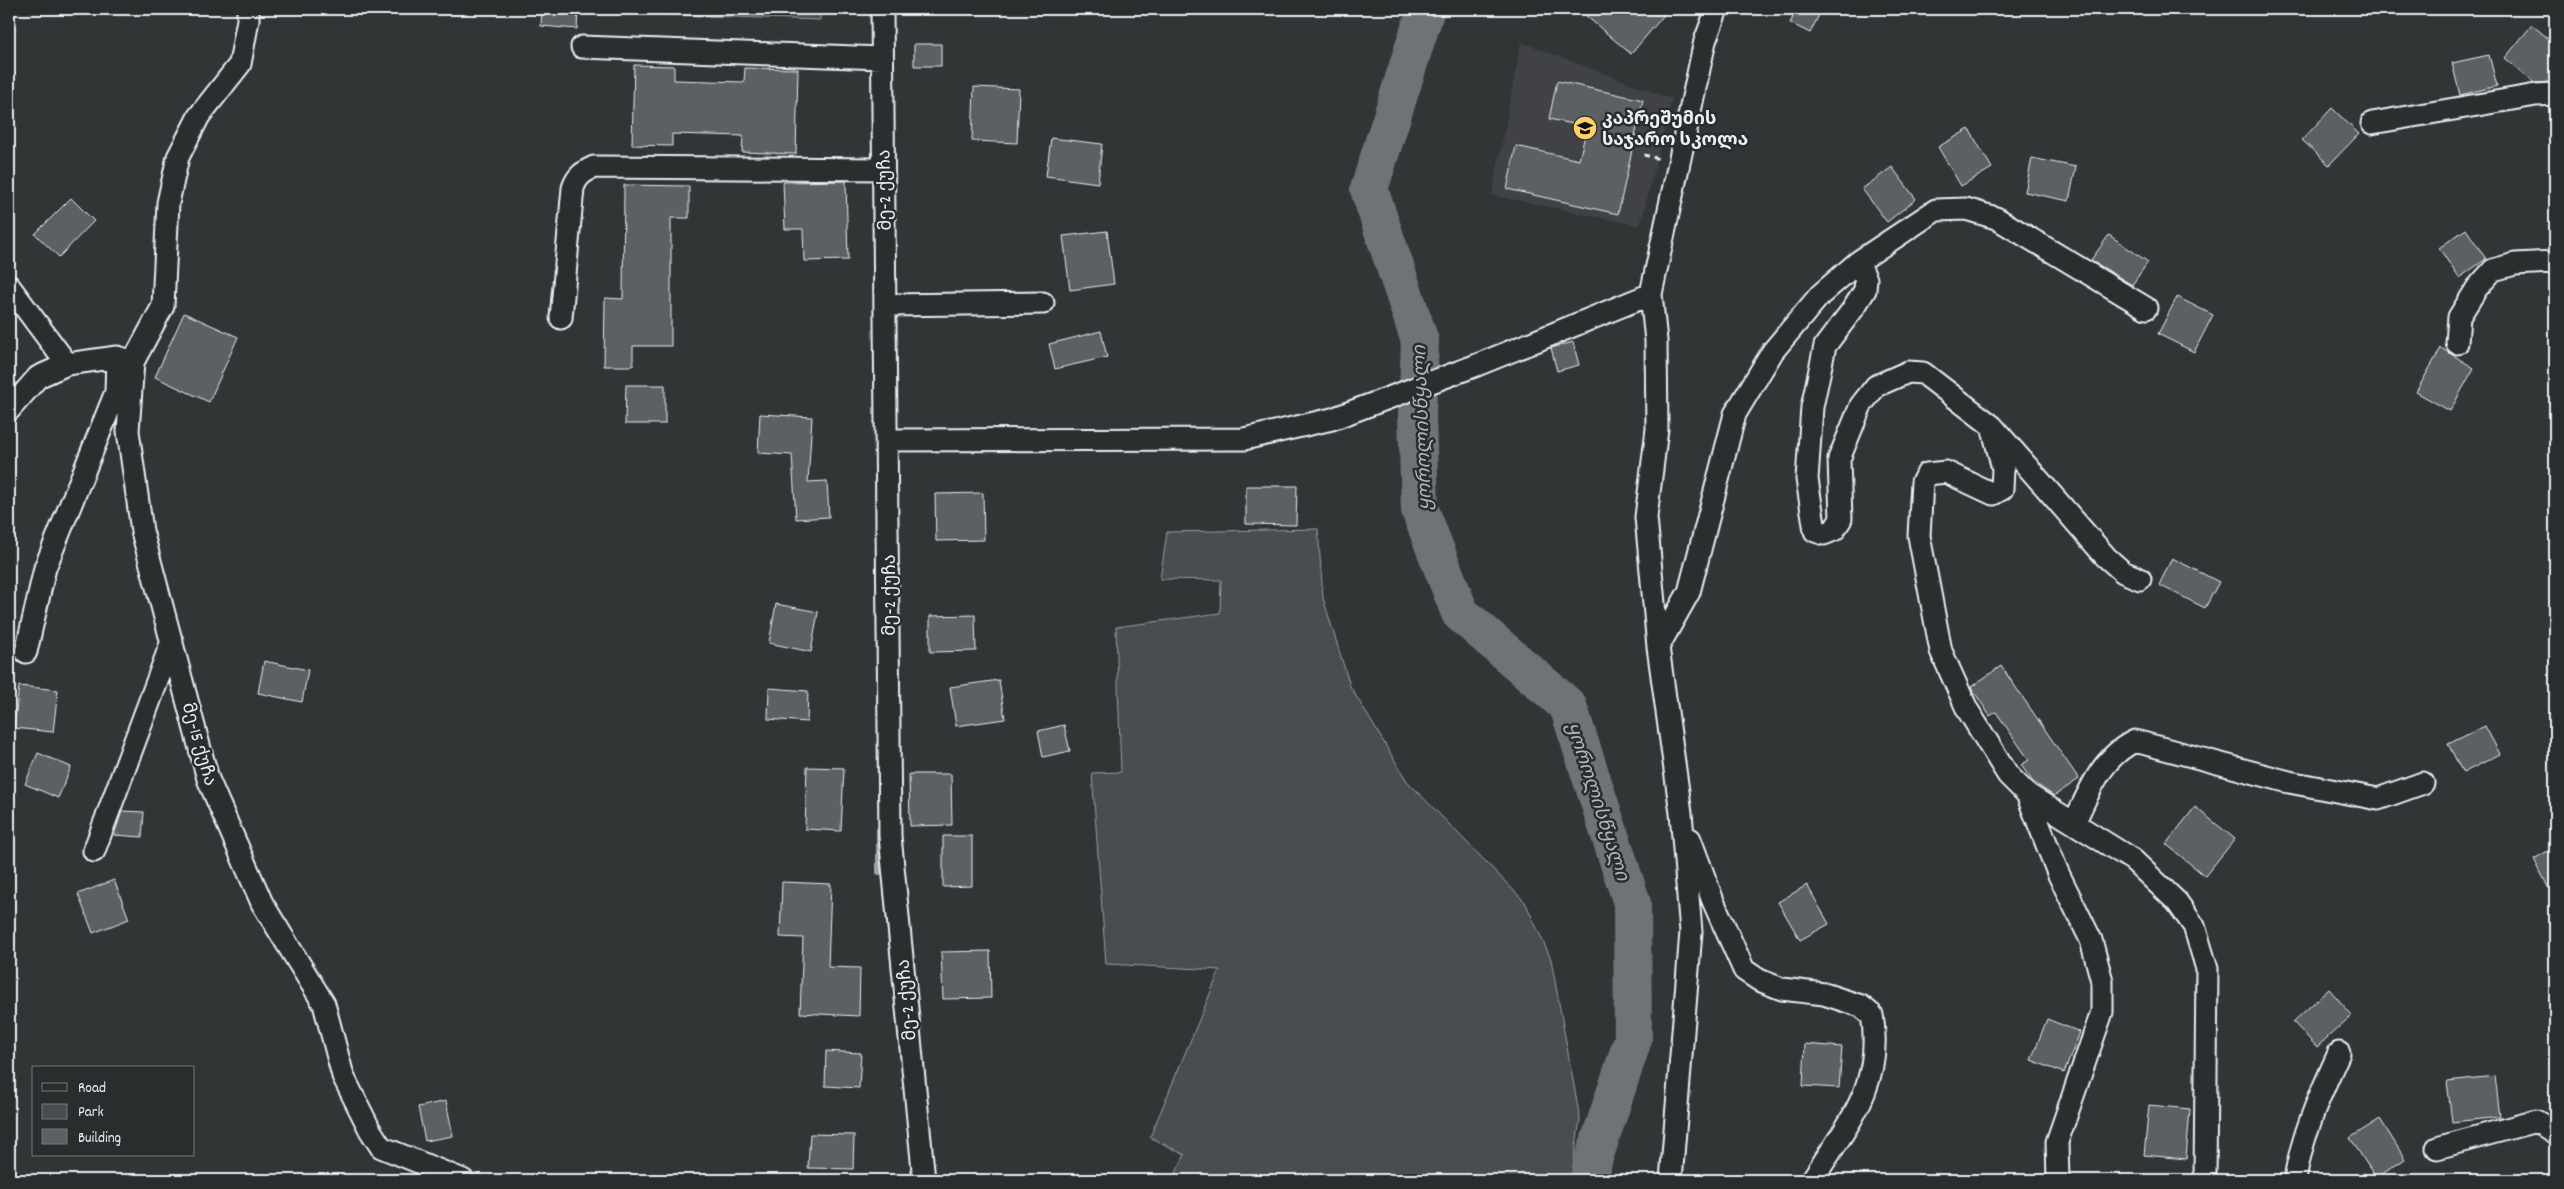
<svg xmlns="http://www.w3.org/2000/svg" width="2564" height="1189" viewBox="0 0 2564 1189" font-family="Dekko,'Noto Sans Georgian',sans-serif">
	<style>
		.built { fill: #3f4244 }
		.green { fill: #494d4f; stroke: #989fa4 }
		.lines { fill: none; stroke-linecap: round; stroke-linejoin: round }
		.stream { stroke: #9fa5aa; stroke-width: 6 }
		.river { stroke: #6e7376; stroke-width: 38 }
		.building { fill: #5c6063; stroke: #e8f1f8 }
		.minor-casing { stroke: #e8f1f8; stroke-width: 25 }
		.path { stroke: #e8f1f8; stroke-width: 3; stroke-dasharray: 5 4; stroke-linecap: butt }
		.minor { stroke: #2a2d2e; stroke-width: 21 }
		.labels { text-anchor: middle; stroke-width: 5; stroke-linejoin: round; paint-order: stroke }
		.poi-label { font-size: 18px; font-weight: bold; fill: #e8f1f8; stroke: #2a2d2e; text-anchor: start }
		.street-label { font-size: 18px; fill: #e8f1f8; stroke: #2a2d2e }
		.water-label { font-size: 19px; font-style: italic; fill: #b1b8be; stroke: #2a2d2e }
	</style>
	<rect width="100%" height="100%" fill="#323536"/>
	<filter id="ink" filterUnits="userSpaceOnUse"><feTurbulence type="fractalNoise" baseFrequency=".02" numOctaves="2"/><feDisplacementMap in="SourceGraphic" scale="10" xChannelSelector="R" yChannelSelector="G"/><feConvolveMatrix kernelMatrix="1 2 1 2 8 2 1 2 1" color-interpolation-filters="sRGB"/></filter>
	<g filter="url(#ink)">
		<path class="built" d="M1521 42 1672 99 1640 226 1492 195Z"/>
		<path class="green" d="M618 9H820V20L618 13Z
			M1318 529 1323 598 1350 686 1407 781 1525 902 1551 959 1580 1119 1571 1180H1172L1185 1155 1150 1137 1220 970 1106 964 1092 773 1121 772 1116 627 1220 613 1221 580 1160 579 1167 532Z"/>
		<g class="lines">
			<path class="stream" d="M879 872V830"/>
			<path class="river" d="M1426 9 1369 189 1420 341 1417 415 1420 510 1460 613 1568 706 1632 903 1633 1039 1593 1161 1590 1180"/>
		</g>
		<path class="building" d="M542 9H578L577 29 541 26Z
			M1578 9H1669L1631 54Z
			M1797 9H1822L1810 33 1790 23Z
			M2532 25 2555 44V77L2551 82 2534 83 2505 58Z
			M914 44H941V66H914Z
			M2489 55 2497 86 2460 95 2452 63Z
			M634 65 674 66V80L744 82 745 68 798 69 796 154 742 152 743 136 672 134V146L632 145Z
			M1557 81 1643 100 1618 214 1507 189 1516 146 1579 160 1587 127 1549 119Z
			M974 87 1019 89 1017 143 972 141Z
			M2332 108 2359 134 2329 165 2302 140Z
			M1969 129 1992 168 1961 186 1938 147Z
			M1051 138 1102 144 1098 183 1046 176Z
			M2032 158 2076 167 2069 201 2025 192Z
			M1892 167 1916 199 1887 222 1862 189Z
			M846 181 848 260 804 261 803 229H785L783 182Z
			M624 185 689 186V218H671V346H633V366H604L605 298 623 299Z
			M71 198 94 221 59 257 35 234Z
			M2466 229 2486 259 2459 278 2439 248Z
			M1107 231 1114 284 1070 290 1063 236Z
			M2109 235 2148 262 2132 285 2091 260Z
			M2177 297 2213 315 2194 352 2158 334Z
			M184 313 238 337 209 402 155 377Z
			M1101 331 1107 357 1055 369 1049 344Z
			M1573 342 1579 365 1557 371 1551 348Z
			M2441 348 2474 368 2450 411 2416 392Z
			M626 385H665V424H625Z
			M760 414 812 417 808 482 827 481 829 517 796 519 792 455 758 453Z
			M1246 486H1297L1296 525 1246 524Z
			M983 493 984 540 936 541 935 494Z
			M2172 558 2219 582 2205 608 2159 585Z
			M776 604 818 612 811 652 769 643Z
			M975 615 976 651 930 652V616Z
			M264 661 308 670 302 702 258 693Z
			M2001 666 2079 779 2054 796 2033 782 2021 765 2029 760 1996 712 1990 716 1971 687Z
			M999 680 1005 719 956 726 950 687Z
			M19 686 58 690 53 732 14 728Z
			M769 688 808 691 807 722 768 719Z
			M1064 725 1070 751 1043 757 1038 731Z
			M2485 726 2500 754 2463 773 2448 744Z
			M38 753 71 767 58 798 25 784Z
			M807 767 844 768 841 831 805 829Z
			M909 774H951L952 825 910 826Z
			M2195 807 2235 839 2205 876 2166 844Z
			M122 811 144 812 142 837 114 835Z
			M943 836H972V886L943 887Z
			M2555 847V901L2534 859Z
			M114 880 129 919 93 933 78 894Z
			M782 882 831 884 828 967 860 968 859 1016 800 1013 803 938 780 937Z
			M1807 885 1829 924 1800 940 1778 902Z
			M990 951 991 998 943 999 941 952Z
			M2329 989 2352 1015 2317 1047 2293 1022Z
			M2047 1019 2080 1032 2064 1073 2031 1060Z
			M1805 1044 1842 1047 1839 1088 1803 1086Z
			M826 1051 861 1053 859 1088 825 1086Z
			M2495 1076 2500 1117 2452 1122 2447 1081Z
			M446 1101 453 1136 425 1141 418 1107Z
			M2149 1105 2190 1109 2186 1159 2144 1155Z
			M2380 1119 2405 1159 2376 1178 2350 1138Z
			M810 1134 854 1135 853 1169 808 1168Z"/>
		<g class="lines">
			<g class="minor-casing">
				<path id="minor" d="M882 9 890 836 924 1180
					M582 47 882 58
					M2372 123 2536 95 2555 94
					M1858 262 1866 279 1865 290 1853 309 1825 346 1812 407 1807 479 1815 531 1824 534 1834 530 1841 519 1839 459 1861 405 1876 386 1908 372 1923 373 1992 426 2106 557 2123 572 2140 579
					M9 286 67 364
					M1651 294 1656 341 1657 429 1646 517 1658 647 1681 813 1691 932 1671 1180
					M887 305 1043 303
					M561 318 573 188C577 176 583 172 594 167L883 169
					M2457 343 2459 317 2477 288 2493 270 2515 264 2555 262
					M133 362 163 306 168 203 178 157 199 116 240 64 248 20V9
					M9 410 38 377 67 364 117 357 133 362 128 431 142 531 208 779 262 903 324 1004 343 1076 370 1130 381 1147 463 1180
					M1992 426 2003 469 2002 489 1993 494 1946 472 1927 474 1922 482 1919 536 1941 651 1967 709 2008 775 2027 794 2133 860 2177 902 2194 926 2207 969 2205 1180
					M888 440 1244 439 1332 419 1477 365 1651 294 1705 41 1717 9
					M1658 647 1689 592 1735 414 1773 351 1820 295 1858 262 1936 210 1966 209 1996 218 2146 308
					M26 652 45 568 116 392 117 357
					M2027 794 2058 873 2091 940 2102 981V1012L2057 1142 2058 1180
					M2074 823C2089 792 2102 756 2135 741L2289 782 2378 799 2423 783
					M1690 839 1713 901 1744 970 1759 980 1782 989 1824 994 1861 1006 1872 1015C1884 1085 1847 1125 1812 1180
					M94 851 172 641
					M2437 1148 2536 1121 2555 1133
					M2295 1180C2301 1137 2321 1092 2339 1053"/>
			</g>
			<path class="path" d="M1644 155 1660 159"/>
			<use href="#minor" class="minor"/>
		</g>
	</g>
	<defs>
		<g id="school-disc" transform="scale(1.25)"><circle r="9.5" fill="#ffd166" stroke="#2a2d2e"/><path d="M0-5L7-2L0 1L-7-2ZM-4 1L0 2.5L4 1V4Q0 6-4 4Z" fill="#111"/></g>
	</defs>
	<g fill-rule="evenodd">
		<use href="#school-disc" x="1585" y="128"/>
	</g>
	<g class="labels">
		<g class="poi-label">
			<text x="1602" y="124">კაპრეშუმის<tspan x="1602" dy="21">საჯარო სკოლა</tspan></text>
		</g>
		<g class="street-label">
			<text transform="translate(884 190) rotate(-91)" y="6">მე-2 ქუჩა</text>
			<text transform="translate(889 595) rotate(-90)" y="6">მე-2 ქუჩა</text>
			<text transform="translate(200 744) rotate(74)" y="6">მე-15 ქუჩა</text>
			<text transform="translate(906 1000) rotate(-95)" y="6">მე-2 ქუჩა</text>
		</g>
		<g class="water-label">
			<text transform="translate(1421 428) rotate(-92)" y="7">ყოროლისწყალი</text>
			<text transform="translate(1599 801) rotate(72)" y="7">ყოროლისწყალი</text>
		</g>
	</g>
	<rect width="2564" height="1189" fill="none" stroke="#2a2d2e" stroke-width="30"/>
	<rect x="15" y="15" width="2534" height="1159" fill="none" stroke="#e8f1f8" stroke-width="2" filter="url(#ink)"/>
	<rect x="32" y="1066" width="162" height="90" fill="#2a2d2e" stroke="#767b7f"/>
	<rect x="42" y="1083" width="25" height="8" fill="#2a2d2e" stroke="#767b7f"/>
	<text x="78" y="1092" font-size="15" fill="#e8f1f8">Road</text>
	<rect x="42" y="1104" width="25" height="15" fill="#494d4f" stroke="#767b7f"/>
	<text x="78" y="1116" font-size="15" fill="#e8f1f8">Park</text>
	<rect x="42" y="1129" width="25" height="15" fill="#5c6063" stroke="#767b7f"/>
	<text x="78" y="1142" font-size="15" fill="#e8f1f8">Building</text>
</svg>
